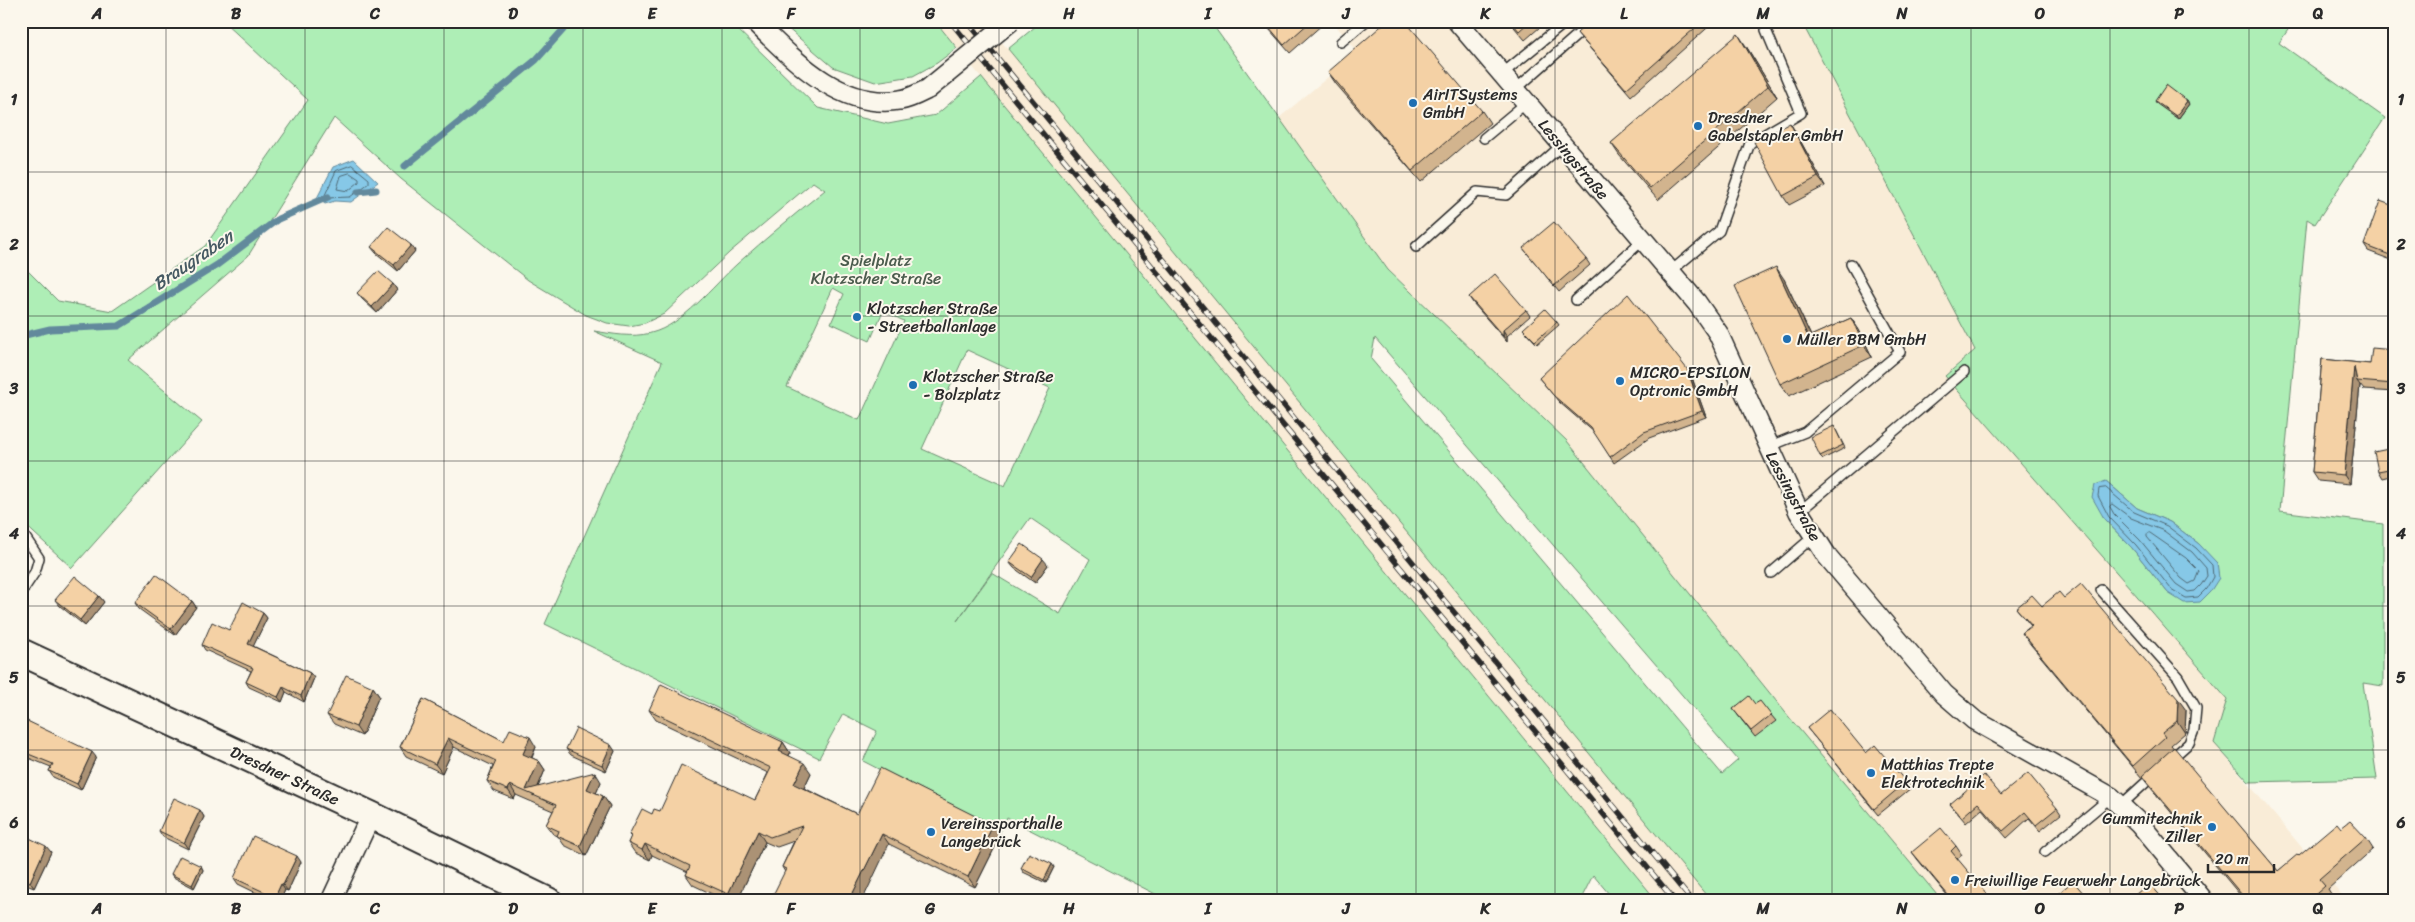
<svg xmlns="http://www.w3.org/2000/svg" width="2415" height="922" viewBox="0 0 2415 922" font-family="Sriracha,sans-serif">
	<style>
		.built { fill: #f9ecd7 }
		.green { fill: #aeeeb6; stroke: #6c8c70; fill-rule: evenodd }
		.water { fill: #86c8e7; stroke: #62899c }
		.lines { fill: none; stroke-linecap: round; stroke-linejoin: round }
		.shore { stroke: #4f6a76; stroke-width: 1 }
		.stream { stroke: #62899c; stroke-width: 7 }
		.lane-casing { stroke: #2b2b2b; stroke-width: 12 }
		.street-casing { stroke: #2b2b2b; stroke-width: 22 }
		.secondary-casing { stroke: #2b2b2b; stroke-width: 30 }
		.lane { stroke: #fbf7ec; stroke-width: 9 }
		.street { stroke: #fbf7ec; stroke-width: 19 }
		.secondary { stroke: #fbf7ec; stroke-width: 26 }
		.rail-casing { stroke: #2b2b2b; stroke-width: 5.5 }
		.rail { stroke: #fbf7ec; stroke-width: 4; stroke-dasharray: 11; stroke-linecap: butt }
		.street-bridge-casing { stroke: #2b2b2b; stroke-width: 22; stroke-linecap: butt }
		.street-bridge { stroke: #fbf7ec; stroke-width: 19 }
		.wall { fill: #d2b48e; stroke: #2b2b2b }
		.shaded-wall { fill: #ab9274; stroke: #2b2b2b }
		.building { fill: #f4d1a5; stroke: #2b2b2b }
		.grid { fill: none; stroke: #2b2b2b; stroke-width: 1; stroke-opacity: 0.55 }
		.poi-dot { fill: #1f6fb2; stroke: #fbf7ec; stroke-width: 2 }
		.labels { text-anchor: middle; stroke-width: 4; stroke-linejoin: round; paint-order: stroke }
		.poi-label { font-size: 16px; fill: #2b2b2b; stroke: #fbf7ec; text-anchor: start }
		.street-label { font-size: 16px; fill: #2b2b2b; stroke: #fbf7ec }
		.park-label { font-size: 16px; fill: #4c5c4e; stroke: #fbf7ec }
		.water-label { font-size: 18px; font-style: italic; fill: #465a63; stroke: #fbf7ec }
		.neatline { fill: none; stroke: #2b2b2b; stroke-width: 2 }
		.grid-label { font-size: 16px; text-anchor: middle; font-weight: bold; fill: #2b2b2b }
	</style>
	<rect width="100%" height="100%" fill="#fbf7ec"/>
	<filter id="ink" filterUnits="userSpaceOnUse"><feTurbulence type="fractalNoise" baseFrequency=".02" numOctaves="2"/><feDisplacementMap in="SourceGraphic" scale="10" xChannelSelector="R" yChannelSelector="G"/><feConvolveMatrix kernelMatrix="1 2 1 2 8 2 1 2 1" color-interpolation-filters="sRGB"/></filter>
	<g filter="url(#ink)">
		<path class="built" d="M935 21H984L1051 100 1711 901H1657Z
			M1332 21H1801L1975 350 1945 376 2227 699 2214 743 2347 901H1942L1789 717 1567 441 1388 270 1279 118 1358 52Z"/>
		<path class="green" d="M223 21H729L818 108 888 124 936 115 981 77 1657 901H1615L1593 875 1580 901H1169L1007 818 1000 832 863 761 877 731 843 714 819 758 545 624 662 362 594 331C613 334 631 338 651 333 683 325 713 286 737 264 765 239 795 214 825 190L813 182 730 252 664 314 645 323 629 326 607 323 586 315 528 280 401 179 334 118 248 256 128 360 202 422 72 568 21 521V264L58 301 112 311 205 246 308 100ZM833 288 844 294 831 323 870 341 883 311 904 321 859 420 787 387ZM967 350 1050 388 1005 486 922 449ZM1030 518 1090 559 1060 614 992 573 957 621Z
			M779 21H935L957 48 937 63 913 76 875 82 833 67Z
			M1042 21H1210L1388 270 1567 441 1789 717 1942 901H1711L1008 49ZM1375 338 1738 760 1722 774 1371 359Z
			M1801 21H2294L2279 43 2385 118 2315 224 2307 219 2280 511 2383 524V686L2363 683 2377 779 2249 782 2214 743 2227 699 1945 376 1975 350ZM2106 481 2137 508 2170 522 2199 544 2168 593 2132 548 2105 520Z"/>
		<path class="water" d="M354 159 378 182 351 202 335 201 325 204 317 198 333 167Z
			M2106 481 2137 508 2170 522 2199 544 2217 563 2219 578 2210 592 2200 602 2184 603 2168 593 2132 548 2105 520 2092 497 2095 485Z"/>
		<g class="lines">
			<path class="shore" d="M352 165 369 179V183L350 197 326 198 325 195 336 171Z
				M350 173 359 179V182L348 191 337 189 341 176Z
				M2106 488 2134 512 2167 526 2196 548 2212 565 2213 577 2206 589 2198 597 2186 598 2171 589 2136 545 2109 517 2098 496 2099 489Z
				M2112 504 2131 518 2164 531 2192 552 2206 568 2207 576 2201 585 2195 591 2188 592 2176 584 2140 540 2114 514 2110 507Z
				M2150 533 2186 558 2199 571 2195 581 2189 584 2181 578 2147 537V534Z"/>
			<path class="stream" d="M405 166 536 60 571 21
				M358 192 376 190
				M21 336 50 329 119 326 217 265 278 219 328 197"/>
			<g class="lane-casing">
				<path id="lane" d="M1341 42 1366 21
					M1502 74 1567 21
					M1515 90 1593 21
					M1484 138 1526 103
					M1416 247 1477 192 1506 195 1562 145
					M1670 272 1719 231 1750 143 1801 113 1766 30
					M1576 300 1643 240
					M1768 447 1805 432 1900 352 1851 264
					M1799 512 1964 372
					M21 531 39 558 35 572 21 593
					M1771 573 1814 536
					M2101 590 2178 677 2196 708 2194 730 2189 743 2170 760
					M2120 806 2155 774
					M2045 852 2111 797"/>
			</g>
			<g class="street-casing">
				<path id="street" d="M754 21C793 59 840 110 900 100 909 99 920 93 928 89
					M1457 21 1697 303 1718 333 1799 512 1827 556 1944 694 1974 720 2111 797 2139 823 2204 901
					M331 901 371 815"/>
			</g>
			<g class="secondary-casing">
				<path id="secondary" d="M21 652 371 815 548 901"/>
			</g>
			<use href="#lane" class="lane"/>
			<use href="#street" class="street"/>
			<use href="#secondary" class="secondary"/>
			<g class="rail-casing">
				<path id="rail" d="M950 21 1675 901
					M967 21 1692 901"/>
			</g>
			<use href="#rail" class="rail"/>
			<g class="street-bridge-casing">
				<path id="street-bridge" d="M928 89 1011 21"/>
			</g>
			<use href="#street-bridge" class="street-bridge"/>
		</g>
		<path class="wall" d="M1262 21H1321L1323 24 1290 53Z
			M1509 21H1547L1525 40Z
			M1590 21H1715L1631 96 1582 39 1577 33Z
			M1746 46 1777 97 1658 200 1619 155 1611 143Z
			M1328 72 1482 111 1490 123 1421 182 1336 84Z
			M2155 101 2189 104 2178 119 2157 104Z
			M1790 123 1796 133 1825 186 1789 205 1783 196Z
			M2394 206V261L2368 251 2364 245Z
			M411 245 415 251 398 271 376 253 371 247Z
			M1523 248 1586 259 1590 265 1559 292Z
			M1784 279 1811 336 1851 318 1859 330 1872 357 1789 396 1780 384Z
			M393 284 397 290 377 313 362 299 357 293Z
			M1469 297 1526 310 1530 316 1507 336V342L1473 303Z
			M1557 322 1559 325 1537 344 1523 329Z
			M2394 350V392L2364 390 2360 385 2350 484 2318 481 2312 472 2322 359 2370 364Z
			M1691 375 1706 417 1649 438 1614 463 1595 433 1559 402 1539 378Z
			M1834 426 1845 448 1823 459 1820 456Z
			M2394 449V475L2382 478 2378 471Z
			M1009 562 1048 565 1035 583 1014 568Z
			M99 596 104 602 85 626 60 606 55 600Z
			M2064 598 2186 710 2185 733 2171 745 2278 871 2299 855 2341 828 2366 838 2373 849 2328 889 2333 897 2329 901H2245L2150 787 2142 777V778L2031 645 2022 633 2031 626 2016 608 2042 606Z
			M192 601 196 607 175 635 139 609 135 603Z
			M263 613 267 618 253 646 310 673 314 678 304 702 286 692 282 702 249 687 246 682 251 671 205 650 202 645 229 630Z
			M373 687 379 696 362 736 334 724 327 715Z
			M423 699 504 741 536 747 532 758 539 761 545 770 538 787 601 782 596 793 603 796 610 806 586 856 564 845 558 836 553 834 546 825 553 811 516 795 514 799 494 791 487 781 493 766 454 747 442 773 406 756 400 747Z
			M1755 704 1771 715 1776 721 1755 737 1733 709Z
			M649 710 783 742 790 753 789 756 811 773 804 788 857 814 1001 835 975 887 889 844 785 872 782 867 794 841 777 847 765 842 737 901H727L693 885 686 875 688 872 652 855 650 860 635 853 628 843 631 837 629 835 652 814 660 811 755 800 768 773 656 720Z
			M21 718 96 757 81 790 53 777 49 771 51 767 21 755Z
			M1807 728 1866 753 1906 782 1911 788 1878 815Z
			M566 749 615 751 606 771 571 755Z
			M2001 795 2057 808 2061 814 2040 831 2029 818 2007 838 1982 809 1966 823 1950 804Z
			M200 810 204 817 188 849 163 837 159 831Z
			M21 834 51 852 34 888 21 883Z
			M1956 846 1962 855 1957 859 1993 901H1952L1918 860 1912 852Z
			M301 862 288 891 285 890 280 901H273L238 884 234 878Z
			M201 866 203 870 194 888 173 877 171 874Z
			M1054 867 1046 883 1023 872 1021 868Z"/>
		<path class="shaded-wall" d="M1738 34 1746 46 1777 97 1768 86Z
			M2187 101 2189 104 2178 119 2176 116Z
			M1790 123 1796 133 1825 186 1818 177Z
			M411 245 415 251 398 271 394 265Z
			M2394 246V260L2390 255Z
			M1776 267 1784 279 1817 349 1808 337Z
			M393 284 397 290 377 313 372 307Z
			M1851 318 1859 330 1872 357 1864 345Z
			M1503 330 1507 336V342L1503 336Z
			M2354 367 2357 381 2360 385 2350 484 2344 475Z
			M1687 369 1691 375 1706 417 1702 411Z
			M1043 559 1048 565 1035 583 1031 577Z
			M99 596 104 602 85 626 80 620Z
			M192 601 196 607 175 635 171 629Z
			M263 613 267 618 252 649 248 644Z
			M310 673 314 678 304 702 301 696Z
			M283 687 286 692 282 702 278 697Z
			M373 687 379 696 362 736 356 727Z
			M2178 699 2186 710 2185 733 2177 721Z
			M530 737 536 747 529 763 523 754Z
			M448 738 454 747 442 773 435 764Z
			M783 742 790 753 786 761 779 751Z
			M611 745 615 751 606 771 602 765Z
			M92 752 96 757 81 790 77 784Z
			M539 761 545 770 534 796 526 790Z
			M804 763 811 773 801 794 794 784Z
			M595 772 601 782 594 798 587 789Z
			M510 785 516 795 514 799 508 790Z
			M603 796 610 806 586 856 580 846Z
			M200 810 204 817 188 849 184 843Z
			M993 825 1001 835 975 887 968 877Z
			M758 831 765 842 737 901H733L728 894Z
			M882 834 889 844 862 901H849Z
			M645 844 652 855 650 860 642 850Z
			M46 846 51 852 34 888 30 882Z
			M297 856 301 862 288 891 283 885Z
			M1052 864 1054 867 1046 883 1044 880Z
			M201 866 203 870 194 888 192 885Z
			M281 884 285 890 280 901H277L275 897Z"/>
		<path class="building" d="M1264 21H1311L1284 45Z
			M1387 21H1405L1482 111 1412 171 1328 72Z
			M1511 21H1530L1519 31Z
			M1590 21H1703L1626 89 1577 33Z
			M1738 34 1768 86 1650 188 1611 143Z
			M2166 85 2187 101 2176 116 2155 101Z
			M1790 123 1818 177 1783 196 1754 142Z
			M2380 201 2394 206V246L2390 255 2364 245Z
			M1554 222 1586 259 1554 286 1523 248Z
			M388 227 411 245 394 265 371 247Z
			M1776 267 1808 337 1851 318 1864 345 1780 384 1735 286Z
			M378 271 393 284 372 307 357 293Z
			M1495 274 1526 310 1503 330V336L1469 297Z
			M1628 294 1687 369 1702 411 1644 432 1610 457 1591 428 1554 396 1539 378Z
			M1545 309 1557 322 1535 341 1523 329Z
			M2372 348 2394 350V384L2357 381 2354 367 2344 475 2312 472 2322 359 2370 364Z
			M1834 426 1843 445 1820 456 1811 437Z
			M2393 448 2394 468 2378 471 2374 452Z
			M1022 544 1043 559 1031 577 1009 562Z
			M156 574 192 601 171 629 135 603Z
			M75 576 99 596 80 620 55 600Z
			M2081 584 2178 699 2177 721 2162 733 2165 737 2133 766 2022 633 2032 626 2016 608 2032 595 2042 606 2059 592 2064 598Z
			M243 602 263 613 248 644 310 673 301 696 283 687 278 697 246 682 253 668 202 645 212 622 229 630Z
			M346 675 373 687 356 727 327 715Z
			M661 684 783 742 779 751 804 763 794 784 857 814 880 768 993 825 968 877 882 834 849 901H770L786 869 782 867 802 826 770 837 758 831 728 894 686 875 690 866 645 844 642 850 628 843 631 836 629 835 642 809 652 814 654 809 660 811 681 765 755 800 771 768 649 710Z
			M1749 696 1755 704 1760 701 1771 715 1751 731 1733 709Z
			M423 699 504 741 510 729 530 737 523 754 539 761 526 790 595 772 587 789 603 796 580 846 557 836 559 831 546 825 556 805 510 785 508 790 487 781 496 761 448 738 435 764 400 747Z
			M1830 709 1866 753 1875 745 1906 782 1874 809 1807 728Z
			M21 718 92 752 77 784 49 771 53 764 21 751Z
			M576 728 611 745 602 765 566 749Z
			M2174 747 2278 871 2298 854 2299 855 2337 823 2341 828 2350 821 2366 838 2319 879 2325 886 2308 901H2247L2142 776Z
			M2028 773 2057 808 2036 825 2025 812 2003 831 1978 803 1962 817 1950 804 1984 775 2001 795Z
			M174 798 200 810 184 843 159 831Z
			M1941 828 1956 846 1951 851 1993 901H1953L1912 852Z
			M21 834 46 846 30 882 21 879Z
			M253 836 297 856 283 885 281 884 275 897 234 878Z
			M1029 853 1052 864 1044 880 1021 868Z
			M180 856 201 866 192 885 171 874Z
			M2073 881 2090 901H2055L2053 898Z
			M2149 883 2165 901H2128Z
			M109 895 122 901H107Z
			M380 897 388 901H378Z"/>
	</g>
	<path class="grid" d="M166 21V901M305 21V901M444 21V901M583 21V901M722 21V901M860 21V901M999 21V901M1138 21V901M1277 21V901M1416 21V901M1555 21V901M1693 21V901M1832 21V901M1971 21V901M2110 21V901M2249 21V901M21 172H2394M21 316H2394M21 461H2394M21 606H2394M21 750H2394"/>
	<g class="poi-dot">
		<circle cx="1413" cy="103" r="5"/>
		<circle cx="1698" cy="126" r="5"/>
		<circle cx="857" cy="317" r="5"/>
		<circle cx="1787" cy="339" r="5"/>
		<circle cx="1620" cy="381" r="5"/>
		<circle cx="913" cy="385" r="5"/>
		<circle cx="1871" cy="773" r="5"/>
		<circle cx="2212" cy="827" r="5"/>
		<circle cx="931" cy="832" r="5"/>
		<circle cx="1955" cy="880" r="5"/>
	</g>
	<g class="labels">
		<g class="poi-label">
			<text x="1423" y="100">AirITSystems<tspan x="1423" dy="18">GmbH</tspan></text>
			<text x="1708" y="123">Dresdner<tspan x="1708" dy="18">Gabelstapler GmbH</tspan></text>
			<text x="867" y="314">Klotzscher Straße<tspan x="867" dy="18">- Streetballanlage</tspan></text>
			<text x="1797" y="345">Müller BBM GmbH</text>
			<text x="1630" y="378">MICRO-EPSILON<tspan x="1630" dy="18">Optronic GmbH</tspan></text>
			<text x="923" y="382">Klotzscher Straße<tspan x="923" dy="18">- Bolzplatz</tspan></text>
			<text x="1881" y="770">Matthias Trepte<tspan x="1881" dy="18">Elektrotechnik</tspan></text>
			<text x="2202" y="824" text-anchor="end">Gummitechnik<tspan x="2202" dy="18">Ziller</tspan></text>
			<text x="941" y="829">Vereinssporthalle<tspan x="941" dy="18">Langebrück</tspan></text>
			<text x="1965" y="886">Freiwillige Feuerwehr Langebrück</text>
		</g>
		<g class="street-label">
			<text transform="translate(1574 159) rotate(50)" y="6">Lessingstraße</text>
			<text transform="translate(1794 496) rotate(62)" y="6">Lessingstraße</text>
			<text transform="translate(285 775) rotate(25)" y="6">Dresdner Straße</text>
		</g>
		<g class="park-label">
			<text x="876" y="266">Spielplatz<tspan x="876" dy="18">Klotzscher Straße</tspan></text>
		</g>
		<g class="water-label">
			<text transform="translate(193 260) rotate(-34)" y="6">Braugraben</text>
		</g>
	</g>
	<rect width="2415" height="922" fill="none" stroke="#fbf7ec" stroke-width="55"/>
	<path d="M2208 864v8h66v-8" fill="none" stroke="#2b2b2b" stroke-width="2.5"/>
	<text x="2215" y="864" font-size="15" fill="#2b2b2b" stroke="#fbf7ec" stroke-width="4" paint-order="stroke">20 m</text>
	<rect x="28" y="28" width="2360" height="866" class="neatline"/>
	<g class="grid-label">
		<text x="97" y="19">A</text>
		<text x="236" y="19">B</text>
		<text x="375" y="19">C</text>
		<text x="513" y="19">D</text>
		<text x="652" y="19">E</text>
		<text x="791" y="19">F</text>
		<text x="930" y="19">G</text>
		<text x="1069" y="19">H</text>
		<text x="1208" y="19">I</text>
		<text x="1346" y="19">J</text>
		<text x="1485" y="19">K</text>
		<text x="1624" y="19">L</text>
		<text x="1763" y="19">M</text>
		<text x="1902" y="19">N</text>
		<text x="2040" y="19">O</text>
		<text x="2179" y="19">P</text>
		<text x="2318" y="19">Q</text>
		<text x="14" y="105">1</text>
		<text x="2401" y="105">1</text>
		<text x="14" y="250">2</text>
		<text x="2401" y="250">2</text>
		<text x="14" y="394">3</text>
		<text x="2401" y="394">3</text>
		<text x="14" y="539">4</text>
		<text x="2401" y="539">4</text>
		<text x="14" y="683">5</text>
		<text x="2401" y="683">5</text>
		<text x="14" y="828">6</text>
		<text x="2401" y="828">6</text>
		<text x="97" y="914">A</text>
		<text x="236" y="914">B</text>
		<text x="375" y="914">C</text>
		<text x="513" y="914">D</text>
		<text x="652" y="914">E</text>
		<text x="791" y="914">F</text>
		<text x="930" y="914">G</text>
		<text x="1069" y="914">H</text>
		<text x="1208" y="914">I</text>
		<text x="1346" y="914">J</text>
		<text x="1485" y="914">K</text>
		<text x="1624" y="914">L</text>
		<text x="1763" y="914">M</text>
		<text x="1902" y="914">N</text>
		<text x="2040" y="914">O</text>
		<text x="2179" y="914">P</text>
		<text x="2318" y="914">Q</text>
	</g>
</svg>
